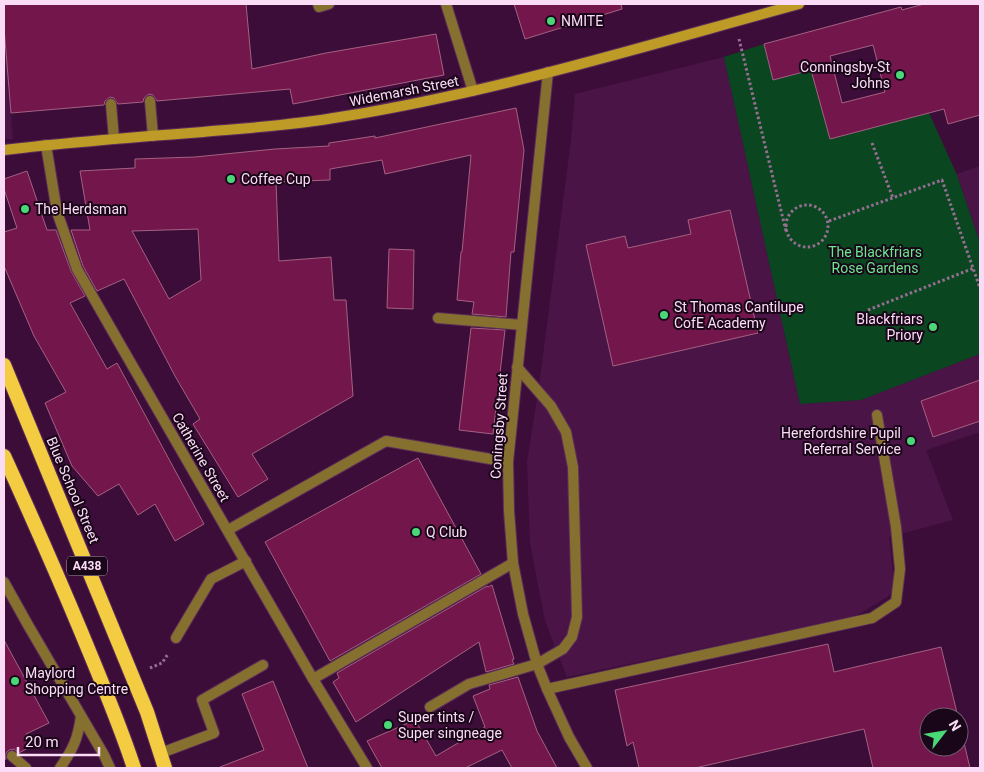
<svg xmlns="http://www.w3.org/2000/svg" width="984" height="772" viewBox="0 0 984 772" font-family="Roboto,sans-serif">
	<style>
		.built { fill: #4a1447 }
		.green { fill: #0a4721 }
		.building { fill: #72164b; stroke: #a46181; fill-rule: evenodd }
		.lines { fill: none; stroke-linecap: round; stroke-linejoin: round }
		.service-casing { stroke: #5b2e58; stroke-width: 12 }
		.minor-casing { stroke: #5b2e58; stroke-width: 12 }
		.tertiary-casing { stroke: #5b2e58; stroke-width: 12 }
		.secondary-casing { stroke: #5b2e58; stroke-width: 12 }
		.trunk-casing { stroke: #5b2e58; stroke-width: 16 }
		.path { stroke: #966e92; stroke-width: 3; stroke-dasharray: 2.5 2.5; stroke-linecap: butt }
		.service { stroke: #867030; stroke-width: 10 }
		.minor { stroke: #867030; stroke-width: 10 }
		.tertiary { stroke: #867030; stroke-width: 10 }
		.secondary { stroke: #be9b26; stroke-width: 10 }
		.trunk { stroke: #f4cc42; stroke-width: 14 }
		.poi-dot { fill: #49d778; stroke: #190618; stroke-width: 2 }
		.labels { text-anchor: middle; stroke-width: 4; stroke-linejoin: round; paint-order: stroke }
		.shield { fill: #190618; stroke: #b79cb3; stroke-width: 1 }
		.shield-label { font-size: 12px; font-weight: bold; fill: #fbdcf6 }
		.poi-label { font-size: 14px; fill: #fbdcf6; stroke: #190618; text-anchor: start }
		.street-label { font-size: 14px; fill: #fbdcf6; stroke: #190618 }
		.park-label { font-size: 14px; fill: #6ce68f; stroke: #190618 }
	</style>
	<rect width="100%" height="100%" fill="#3d0d3a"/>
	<path class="built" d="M4 28 13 139H4Z
		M724 57 800 404 861 400 980 354V432L926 450 953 520 889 537 895 592 856 616 567 677 545 621 530 543 527 462 539 386 571 140 575 94Z
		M980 166V243L957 174Z"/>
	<path class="green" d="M764 44 774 80 811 70 830 139 929 113 957 175 980 243V354L861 400 800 404 724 57Z"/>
	<path class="building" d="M4 4H246L252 69 326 53 436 34 444 75 293 104 290 89 157 101 153 95 149 94 144 98 143 102 118 104 114 98 110 97 105 101 104 105 11 113 4 28Z
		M514 4H621L622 9 525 39Z
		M924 4H980V115L948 124 944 109 830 139 811 70 773 80 764 44 901 7 902 10ZM873 45 885 92 842 103 830 56Z
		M516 108 524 150 514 252H511L506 317 472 314 474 302 457 300 461 252H462L471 155 385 174 382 160 330 169V180L276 182 279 261 331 257 334 300H346L353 396 252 454 268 479 238 497 193 424 200 419 175 376 124 279 97 291 83 266 71 230H90L80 171 135 168V159L195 157 275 149 329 146V143L375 136V138ZM198 229 201 280 169 299 132 231Z
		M27 171 47 230H56L71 271 85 296 70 303 107 369 117 363 204 524 175 541 155 504 138 515 119 484 98 496 72 466 45 403 66 392 34 336 4 266V232L17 228 4 189V179Z
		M730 210 758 333 613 366 586 245 625 236 628 248 691 234 688 220Z
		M389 249 414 250 413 309 387 308Z
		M471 328 505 330 493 434 459 430Z
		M980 380V421L933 437 921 401Z
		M418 458 481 574 330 661 265 542Z
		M492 585 514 659 512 660 514 664 486 672 479 642 356 722 333 682 339 678 337 673 487 586 488 587Z
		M4 640 49 723 26 734 33 745 19 753 14 749 9 750 7 752 5 755 6 759 4 760Z
		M828 644 834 672 941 647 958 717H929V747H959V722L970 768H873L864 729 695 768H639L633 742 627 746 615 690Z
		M518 677 537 731 557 768H512L502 750 465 768H382L367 741 415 720 436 756 485 727 473 696 490 689 489 685Z
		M273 681 308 768H220V767L264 750 242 694Z"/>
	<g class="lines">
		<g class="service-casing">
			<path id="service" d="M318 4 319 7 329 4
				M150 101 153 136
				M111 104 114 139
				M438 318 522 325
				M228 530 386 441 508 462
				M4 582 28 625 104 755 110 768
				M176 638 211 579 246 561
				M313 679 513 563
				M547 689 872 618 896 602 900 569 896 527 877 415
				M430 707 469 684 537 664 563 649 572 637 577 617 573 467 566 432 551 406 517 367
				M161 753 214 733 202 700 263 665
				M12 756 26 768
				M60 768C73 749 78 739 81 716"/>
		</g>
		<g class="minor-casing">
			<path id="minor" d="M548 72 508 462 509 511 513 563 523 614 537 664 547 689 569 737 587 768
				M46 145 57 212 77 269 117 339 313 679 367 768"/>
		</g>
		<g class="tertiary-casing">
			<path id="tertiary" d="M446 4 473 91"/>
		</g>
		<g class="secondary-casing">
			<path id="secondary" d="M4 150C70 142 136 137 203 132 249 128 295 125 340 117 496 92 648 45 799 4"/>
		</g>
		<g class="trunk-casing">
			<path id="trunk" d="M4 365 147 712 165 768
				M4 456C31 515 57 574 82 634 100 678 119 722 134 768"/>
		</g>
		<path class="path" d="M739 39 786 231
			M872 143 893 198
			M786 226a21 21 0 1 1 42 0a21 21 0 1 1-42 0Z
			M829 221 942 180 980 288
			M868 310 974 268
			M150 668 162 663 168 654"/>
		<use href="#service" class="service"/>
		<use href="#minor" class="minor"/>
		<use href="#tertiary" class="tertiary"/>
		<use href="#secondary" class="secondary"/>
		<use href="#trunk" class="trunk"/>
	</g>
	<g class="poi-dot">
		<circle cx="551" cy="21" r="5"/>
		<circle cx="900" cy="75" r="5"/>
		<circle cx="231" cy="179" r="5"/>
		<circle cx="25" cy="209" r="5"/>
		<circle cx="664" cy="315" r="5"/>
		<circle cx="933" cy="327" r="5"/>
		<circle cx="911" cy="441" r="5"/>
		<circle cx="416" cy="532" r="5"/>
		<circle cx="15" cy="681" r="5"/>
		<circle cx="388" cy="725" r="5"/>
	</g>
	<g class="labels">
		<rect class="shield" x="67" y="556.5" width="40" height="19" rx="4"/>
		<g class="shield-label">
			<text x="87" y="570">A438</text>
		</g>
		<g class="poi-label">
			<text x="561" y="26">NMITE</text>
			<text x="890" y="72" text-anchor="end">Conningsby-St<tspan x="890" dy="16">Johns</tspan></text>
			<text x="241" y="184">Coffee Cup</text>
			<text x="35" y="214">The Herdsman</text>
			<text x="674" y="312">St Thomas Cantilupe<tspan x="674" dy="16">CofE Academy</tspan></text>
			<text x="923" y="324" text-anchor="end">Blackfriars<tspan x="923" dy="16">Priory</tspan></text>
			<text x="901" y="438" text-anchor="end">Herefordshire Pupil<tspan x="901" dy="16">Referral Service</tspan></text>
			<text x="426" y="537">Q Club</text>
			<text x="25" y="678">Maylord<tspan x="25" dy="16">Shopping Centre</tspan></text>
			<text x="398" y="722">Super tints /<tspan x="398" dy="16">Super singneage</tspan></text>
		</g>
		<g class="street-label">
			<text transform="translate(404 91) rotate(-11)" y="5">Widemarsh Street</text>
			<text transform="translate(499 426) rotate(-86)" y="5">Coningsby Street</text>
			<text transform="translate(201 457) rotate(60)" y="5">Catherine Street</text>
			<text transform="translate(73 490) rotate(67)" y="5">Blue School Street</text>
		</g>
		<g class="park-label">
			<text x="875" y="257">The Blackfriars<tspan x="875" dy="16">Rose Gardens</tspan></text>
		</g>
	</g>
	<rect width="984" height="772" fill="none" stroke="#fbdcf6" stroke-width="10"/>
	<g transform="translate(944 732) rotate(59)"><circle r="24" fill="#190618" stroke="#735c71"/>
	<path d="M0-4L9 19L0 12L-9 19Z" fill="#49d778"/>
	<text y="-8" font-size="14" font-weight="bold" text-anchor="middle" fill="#fbdcf6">N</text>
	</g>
	<path d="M18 747v8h81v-8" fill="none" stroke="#fbdcf6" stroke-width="2.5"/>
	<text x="25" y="747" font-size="15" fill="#fbdcf6" stroke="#190618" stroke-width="4" paint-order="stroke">20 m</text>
</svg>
